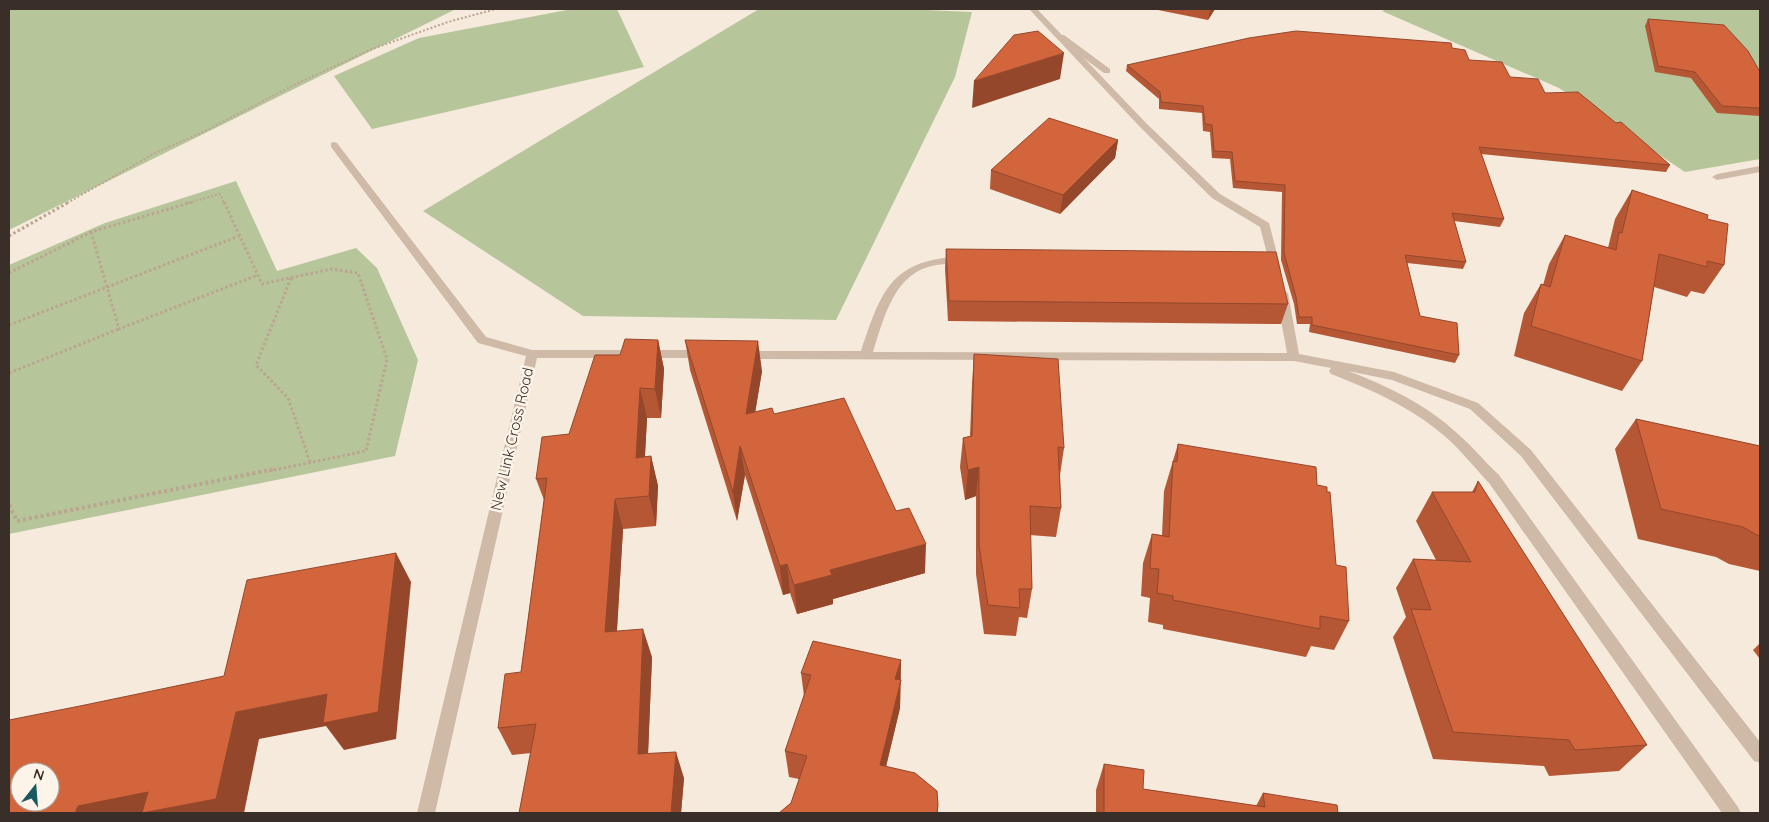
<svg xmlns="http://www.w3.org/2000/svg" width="1769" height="822" viewBox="0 0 1769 822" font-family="Quicksand,sans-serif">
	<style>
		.green { fill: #b6c69a }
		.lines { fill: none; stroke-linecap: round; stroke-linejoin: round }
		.path-far2 { stroke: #bba490; stroke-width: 2; stroke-dasharray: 2 2; stroke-linecap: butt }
		.path-far1 { stroke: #bba490; stroke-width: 3; stroke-dasharray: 2.5 2.5; stroke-linecap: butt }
		.path { stroke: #bba490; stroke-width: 4; stroke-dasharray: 3 3; stroke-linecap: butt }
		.service { fill: #cfbaa7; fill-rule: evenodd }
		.minor { fill: #cfbaa7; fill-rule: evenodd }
		.wall { fill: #b55734 }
		.shaded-wall { fill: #94472b }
		.building { fill: #d3653d; stroke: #94472b; fill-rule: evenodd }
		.labels { text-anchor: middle; stroke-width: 5; stroke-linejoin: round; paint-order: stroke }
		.street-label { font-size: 15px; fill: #3a2e28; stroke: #fcf4e9 }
	</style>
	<rect width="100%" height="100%" fill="#f5eadc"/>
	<path class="green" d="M9 9H456L9 230Z
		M572 9H617L644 67 372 129 334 76 419 38Z
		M759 9H902L972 12 955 77 836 320 583 316 423 211Z
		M1387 9H1760V159L1685 172 1559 88 1382 11Z
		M236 181 277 271 356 248 377 268 418 360 395 456 9 534V265L105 223Z"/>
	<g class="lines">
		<path class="path-far2" d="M67 203 157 152 201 133 298 83 372 49 448 22 496 9
			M188 203 220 194 224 203"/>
		<path class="path-far1" d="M224 202 262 284 331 269 358 273 387 359 366 451 269 471
			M91 232 119 329 258 275
			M9 236 69 202
			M9 273 91 232 192 202
			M291 278 256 365 288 398 310 462
			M9 325 239 236
			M9 373 119 329"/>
		<path class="path" d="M9 505 17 521 275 469"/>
		<path class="service" d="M1058 35H1064L1110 69V73H1104L1058 39Z"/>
		<path class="minor" d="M1029 9H1037L1147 124 1220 194 1269 223 1281 269 1280 271 1276 272 1271 269 1260 227 1212 198 1141 128Z
			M334 142 337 143 486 337 532 350H704L710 354 704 358H537L435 813H417L526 356 478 343 331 147V143Z
			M1760 166V172L1717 180 1712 177 1717 174Z
			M963 256 967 257 968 259 967 261C954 264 941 263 928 267 893 277 883 321 873 352L1287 353 1276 293 1282 290 1288 293 1299 354 1394 372 1478 403 1531 450 1760 742V763L1754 761 1521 456 1470 409 1392 380 1348 371C1388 386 1427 405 1458 434 1473 447 1485 462 1499 475L1738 807 1741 813H1722L1489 483C1476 469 1463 453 1449 440 1415 409 1373 390 1331 374L1329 371 1331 368 1294 361 744 359 738 355 744 351H861C882 289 891 260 963 256Z"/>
	</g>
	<path class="wall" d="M1153 9H1215L1208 20Z
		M1648 19 1760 72V116L1717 113 1691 78 1655 72 1645 26Z
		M1452 48 1469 60 1616 123 1670 165 1666 172 1481 154 1504 219 1500 227 1454 221 1466 262 1463 269 1407 263 1420 316 1459 355 1455 363 1309 332 1310 324H1297L1294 304 1281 260 1282 192 1233 188 1230 159 1212 158 1210 132 1203 131 1202 113 1159 109V99L1126 71 1127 65Z
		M1118 140 1115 158 1060 214 990 189 991 170Z
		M1632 190 1707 219 1724 265 1704 294 1691 291 1687 297 1654 287 1642 361 1622 391 1514 356 1524 313 1541 284 1543 285 1549 264 1565 235 1608 248 1615 219Z
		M946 249 1288 304 1281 324 948 321 945 269Z
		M658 340 664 369 661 418H647L645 457 651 456 658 486 656 526 623 529 617 631 652 657 648 753 684 778 681 813H519L531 753 512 755 498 728 521 672 544 500 536 479 569 434 620 355Z
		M685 340 762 371 755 412 774 414 925 573 833 599V604L797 614 790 593 783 595 745 475 737 521 690 370Z
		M974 354 1064 448 1060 475 1061 508 1056 537 1030 535 1032 589 1027 618 1019 617 1016 636 984 634 976 574V496L965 500 960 467 963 438 970 436 972 384Z
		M1636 419 1760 446V571L1729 564 1716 557 1638 539 1615 449Z
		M1178 444 1317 485 1349 621 1334 650 1311 646 1306 657 1163 629V625L1148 622 1150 598 1141 596 1143 563 1152 534 1162 535 1164 491Z
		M1478 481 1647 745 1619 771 1549 776 1544 766 1433 759 1393 637 1406 617 1396 588 1413 559 1436 560 1416 521 1432 492H1472Z
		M1760 643V659L1753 650Z
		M901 660 900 708 886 767 938 805V813H779L791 803 799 779 789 777 785 751 804 696 801 673Z
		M1104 764 1143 789 1256 806 1263 793 1338 813H1096V790Z"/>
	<path class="shaded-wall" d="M1210 9H1215L1208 20Z
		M1064 53 1060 79 972 108 974 81Z
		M1118 140 1115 158 1060 214 1063 195Z
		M658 340 664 369 661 418 655 389Z
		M758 341 762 371 750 444 746 414Z
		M640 388 647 418 643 487 636 458Z
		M740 446 745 475 737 521 733 492Z
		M651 456 658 486 656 526 649 496Z
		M979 467 976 496 965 500 968 470Z
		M615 499 623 529 615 660 605 632Z
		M926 544 925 573 833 599V604L797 614 794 585 830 570Z
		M396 553 411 582 396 739 344 750 326 726 259 739 244 813H75L78 806 236 712 327 694Z
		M787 564 790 593 783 595 780 566Z
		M643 629 652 657 647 780 638 754Z
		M901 660 900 708 880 791V765L895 679Z
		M676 752 684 778 681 813H671Z"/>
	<path class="building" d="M1648 19 1724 25 1748 51 1760 72V108L1722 106 1695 72 1658 66Z
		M1038 31 1064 53 974 81 1014 35Z
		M1296 31 1451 43 1452 48 1465 50 1469 60 1502 62 1510 77 1538 79 1545 93 1578 92 1616 123 1621 122 1670 165 1479 147 1504 219 1452 213 1466 262 1405 255 1420 316 1457 323 1459 355 1312 325V317H1299L1296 297 1284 253 1285 185 1235 181 1232 152 1214 151 1212 125 1205 124 1203 106 1161 102 1160 92 1127 65 1249 38Z
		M1049 118 1118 140 1063 195 991 170Z
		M1632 190 1708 215 1707 219 1728 224 1724 265 1707 261V267L1659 254 1642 361 1531 326 1541 284 1550 287 1565 235 1616 250 1619 232 1622 233Z
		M946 249 1276 252 1288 304 949 301Z
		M625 339 658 340 655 389 640 388 636 458 651 456 649 496 615 499 605 632 643 629 638 754 676 752 671 813H519L536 724 498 728 505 674 521 672 547 478 536 479 542 437 569 434 595 355H620Z
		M685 340 758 341 746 414 772 408 774 414 844 398 896 511 909 508 926 544 830 570 832 575 794 585 787 564 780 566 740 446 733 492Z
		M974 354 1058 359 1064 448 1058 447 1061 508 1030 506 1032 589H1019L1020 608 988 605 979 545V467L968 470 963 438 972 436Z
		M1636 419 1760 446V536L1757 535 1743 527 1661 509Z
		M1178 444 1316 467 1317 485 1327 487V492H1330L1336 565 1346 567 1349 621 1320 616V629L1173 600V596L1157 593 1159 569 1150 568 1152 534 1169 537 1173 461 1177 462Z
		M1478 481 1647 745 1575 750 1569 740 1453 732 1411 609 1431 610 1413 559 1471 562 1432 492H1475Z
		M396 553 378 712 323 723 327 694 236 712 216 799 142 813 148 792 78 806 75 813H9V720L80 706 224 676 247 580ZM20 772H50V802H20Z
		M813 641 901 660 895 679 901 680 880 765 915 773 937 791 938 805 937 813H779L791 803 807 756 785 751 811 675 801 673Z
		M1104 764 1144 770 1143 789 1265 807 1263 793 1337 805 1338 813H1104Z"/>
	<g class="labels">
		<g class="street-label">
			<text transform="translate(512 439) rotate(-77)" y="5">New Link Cross Road</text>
		</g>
	</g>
	<rect width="1769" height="822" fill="none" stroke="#3a2e28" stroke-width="20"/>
	<g transform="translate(35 787) rotate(17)"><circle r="24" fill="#fcf4e9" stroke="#aea59c"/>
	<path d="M0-4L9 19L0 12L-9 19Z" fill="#195a61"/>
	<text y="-8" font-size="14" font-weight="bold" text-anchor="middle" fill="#3a2e28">N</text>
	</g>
</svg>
